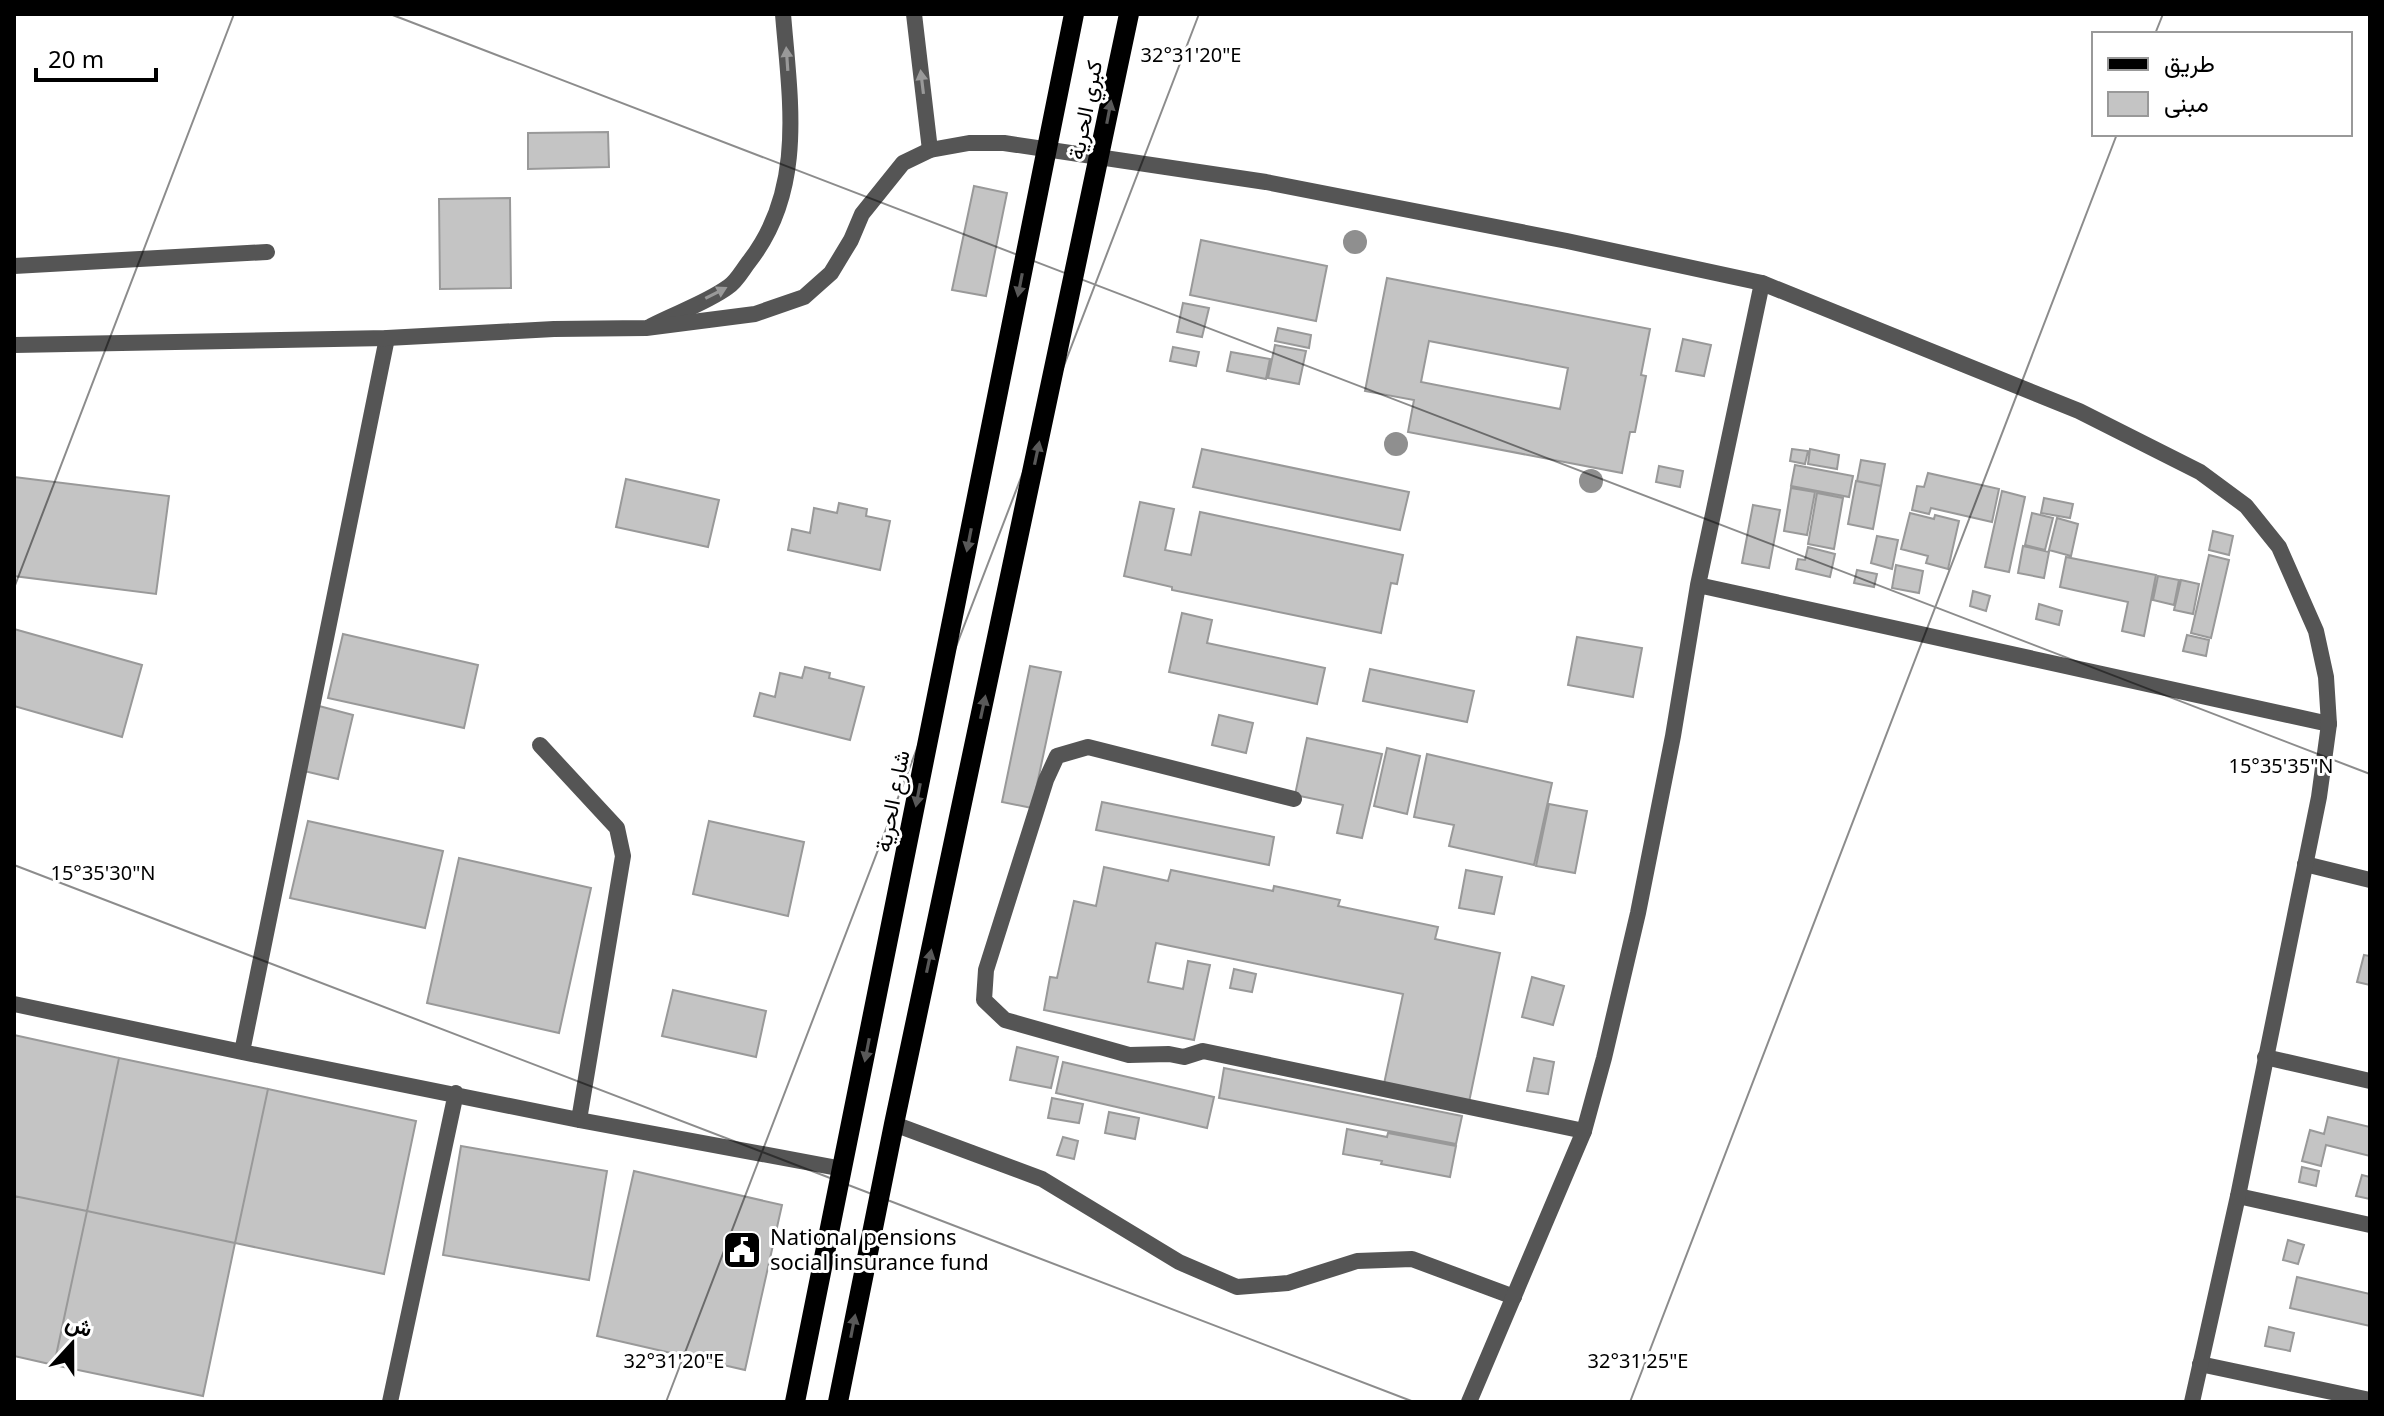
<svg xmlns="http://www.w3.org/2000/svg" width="2384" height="1416" viewBox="0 0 2384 1416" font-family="'Noto Sans',Vazirmatn,sans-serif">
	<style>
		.building { fill: #c4c4c4; stroke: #999; stroke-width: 2; fill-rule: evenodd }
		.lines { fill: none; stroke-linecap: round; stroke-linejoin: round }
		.service { stroke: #555; stroke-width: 16 }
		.minor { stroke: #555; stroke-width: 16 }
		.tertiary { stroke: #555; stroke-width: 16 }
		.primary { stroke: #000; stroke-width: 20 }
		.tree { fill: #8f8f8f }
		.oneway { fill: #999 }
		.oneway2 { fill: #595959 }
		.ticks { fill: none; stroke: #000; stroke-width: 2; stroke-opacity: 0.45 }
		.labels { text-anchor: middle; stroke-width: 6; stroke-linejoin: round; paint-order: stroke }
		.street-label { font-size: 22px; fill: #000; stroke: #fff }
		.poi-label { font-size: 22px; fill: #000; stroke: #fff; text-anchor: start }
		.ticks-label { font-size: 20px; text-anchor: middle; fill: #000; stroke: #fff; stroke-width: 6; stroke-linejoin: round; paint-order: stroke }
	</style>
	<rect width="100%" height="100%" fill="#fff"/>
	<path class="building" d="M608 132 609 167 528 169V133Z
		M974 186 1007 193 986 296 952 290Z
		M510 198 511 288 440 289 439 199Z
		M1201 240 1327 266 1316 321 1190 295Z
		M1387 278 1650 329 1641 375 1646 376 1635 432H1630L1622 473 1408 432 1414 400 1365 391ZM1429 341 1568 368 1560 409 1421 382Z
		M1183 303 1209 308 1202 337 1177 332Z
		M1278 328 1311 335 1309 348 1275 341Z
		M1683 339 1711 345 1704 376 1676 371Z
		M1275 345 1306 351 1299 384 1268 378Z
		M1173 347 1199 352 1196 366 1170 361Z
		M1231 352 1270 359 1266 379 1227 371Z
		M1202 449 1409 492 1400 530 1193 487Z
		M1792 449 1808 451 1805 464 1790 461Z
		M1810 449 1839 455 1837 469 1808 464Z
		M1861 460 1885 464 1881 486 1857 481Z
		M1795 465 1853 476 1849 497 1791 486Z
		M1659 466 1683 471 1680 487 1656 482Z
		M1928 473 1999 489 1992 522 1931 508 1929 514 1912 510 1917 486 1924 487Z
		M14 477 169 496 156 594 14 576Z
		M626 479 719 500 708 547 616 527Z
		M1856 481 1881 486 1873 529 1848 524Z
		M1791 488 1815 492 1807 535 1784 531Z
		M2002 491 2025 497 2009 572 1985 567Z
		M1817 493 1843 498 1834 549 1808 544Z
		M2044 498 2073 504 2070 518 2041 513Z
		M1140 502 1174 509 1165 550 1191 555 1200 512 1403 555 1397 584 1391 583 1381 633 1172 590V587L1124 576Z
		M839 503 867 509 866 516 890 521 880 570 788 550 792 529 810 533 814 508 837 513Z
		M1753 505 1780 510 1769 568 1742 563Z
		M1910 513 1934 519 1935 515 1959 521 1948 569 1926 563 1928 556 1901 549Z
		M2032 513 2053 518 2045 550 2025 545Z
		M2057 518 2078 524 2071 556 2049 550Z
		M2213 531 2233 536 2229 555 2209 550Z
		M1877 536 1898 540 1892 569 1871 563Z
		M2023 546 2049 552 2044 578 2018 573Z
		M1808 547 1835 554 1830 577 1796 569 1798 559 1805 560Z
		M2209 555 2229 560 2211 638 2191 633Z
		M2066 557 2156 575 2144 636 2122 631 2128 602 2060 587Z
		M1896 565 1923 571 1919 593 1892 588Z
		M1857 570 1877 574 1874 587 1854 583Z
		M2158 576 2179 580 2174 605 2153 600Z
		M2181 580 2199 584 2193 614 2174 610Z
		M1973 591 1990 596 1986 611 1970 606Z
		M2039 604 2062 611 2059 625 2036 619Z
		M1182 613 1212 620 1207 643 1325 668 1317 704 1169 672Z
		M14 629 142 665 122 737 14 706Z
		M343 634 478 665 464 728 328 698Z
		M2187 635 2209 640 2206 656 2183 651Z
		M1577 637 1642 648 1633 697 1568 685Z
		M1030 666 1061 672 1032 808 1002 802Z
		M805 667 830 673 829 678 864 687 850 740 754 716 760 693 775 697 780 673 802 678Z
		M1370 669 1474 691 1467 722 1363 701Z
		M319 706 353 715 338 779 304 771Z
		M1219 715 1253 723 1246 753 1212 745Z
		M1307 738 1382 754 1362 838 1337 833 1343 805 1295 795Z
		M1387 748 1420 756 1407 814 1374 806Z
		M1427 754 1552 783 1534 865 1449 846 1454 825 1414 817Z
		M1102 802 1274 837 1269 865 1096 830Z
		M1549 804 1587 811 1575 873 1536 866Z
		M308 821 443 851 425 928 290 898Z
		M709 821 804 842 788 916 693 894Z
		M459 858 591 888 559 1033 427 1003Z
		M1104 867 1168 881 1171 870 1273 891 1274 886 1340 900 1338 906 1438 927 1435 939 1500 953 1469 1102 1384 1084 1403 994 1156 943 1148 982 1183 989 1188 961 1210 965 1194 1040 1044 1010 1050 977 1057 978 1074 901 1096 906Z
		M1466 870 1502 877 1494 914 1459 908Z
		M2364 955 2370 956V985L2357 982Z
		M1234 969 1256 974 1252 992 1230 988Z
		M1532 977 1564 986 1553 1025 1522 1017Z
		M673 990 766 1011 756 1057 662 1036Z
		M14 1035 119 1058 87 1211 14 1196Z
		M1017 1047 1058 1057 1051 1088 1010 1080Z
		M119 1058 268 1089 235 1243 87 1211Z
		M1534 1058 1554 1062 1548 1094 1527 1091Z
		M1063 1062 1214 1097 1207 1128 1056 1093Z
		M1224 1068 1462 1116 1456 1144 1219 1098Z
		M268 1089 416 1121 384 1274 235 1243Z
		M1052 1098 1083 1104 1079 1123 1048 1118Z
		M1109 1112 1139 1118 1135 1139 1105 1133Z
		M2328 1117 2370 1127V1156L2326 1145 2321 1166 2302 1161 2310 1130 2324 1134Z
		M1347 1129 1387 1137 1388 1133 1456 1146 1450 1177 1381 1164 1382 1161 1343 1154Z
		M1063 1137 1078 1141 1074 1159 1057 1155Z
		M461 1146 607 1171 589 1280 443 1255Z
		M2302 1167 2319 1171 2316 1186 2299 1182Z
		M634 1171 782 1205 745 1370 597 1336Z
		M2362 1175 2370 1177V1199L2356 1196Z
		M14 1196 87 1211 54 1365 14 1356Z
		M87 1211 235 1243 203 1396 54 1365Z
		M2288 1240 2304 1245 2298 1264 2283 1260Z
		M2297 1277 2370 1294V1326L2290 1308Z
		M2269 1327 2294 1333 2290 1351 2265 1346Z"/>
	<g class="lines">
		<path class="service" d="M914 14 930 150
			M14 266 267 252
			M651 326C676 313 706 303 728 287 736 282 742 271 748 263 806 190 790 101 783 14
			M387 338 242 1052 579 1120 843 1169
			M540 745 617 828 623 856 579 1120
			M1294 799 1088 747 1057 756 1046 780 986 970 984 1000 1005 1020 1129 1055 1169 1054 1184 1057 1203 1051 1584 1131
			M14 1004 242 1052
			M894 1124 1042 1179 1179 1262 1237 1287 1288 1283 1357 1261 1412 1259 1514 1297
			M390 1402 456 1093"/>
		<path class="minor" d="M1698 585 2329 724
			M2305 864 2370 880
			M2265 1057 2370 1081
			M2238 1196 2370 1225
			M2200 1364 2370 1400
			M1469 1402 1584 1131 1604 1058 1638 913 1673 736 1698 585 1762 283"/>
		<path class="tertiary" d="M14 345 387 338 554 329 646 328 755 314 804 297 831 273 851 240 862 214 903 163 930 150 969 143H1004L1266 182 1567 241 1762 283 2079 411 2200 472 2246 506 2279 547 2316 631 2326 677 2329 724 2319 797 2238 1196 2192 1402"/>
		<path class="primary" d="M795 1402 1074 14
			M838 1402 894 1124 1129 14"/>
	</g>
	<g class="tree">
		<circle cx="1355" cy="242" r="12"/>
		<circle cx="1396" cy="444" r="12"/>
		<circle cx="1591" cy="481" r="12"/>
	</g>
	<defs><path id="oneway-solid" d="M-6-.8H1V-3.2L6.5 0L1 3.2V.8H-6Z" transform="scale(2)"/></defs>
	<g class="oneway">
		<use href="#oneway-solid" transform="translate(787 59) rotate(-94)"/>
		<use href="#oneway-solid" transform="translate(922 82) rotate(-97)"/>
		<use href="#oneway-solid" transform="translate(716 293) rotate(-27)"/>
	</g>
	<g class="oneway2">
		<use href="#oneway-solid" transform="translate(1109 112) rotate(-79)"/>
		<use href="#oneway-solid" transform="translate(1020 285) rotate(101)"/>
		<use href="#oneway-solid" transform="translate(1037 453) rotate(-78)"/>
		<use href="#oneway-solid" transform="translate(969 540) rotate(101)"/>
		<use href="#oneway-solid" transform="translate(983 707) rotate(-78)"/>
		<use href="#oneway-solid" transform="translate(918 795) rotate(101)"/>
		<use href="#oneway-solid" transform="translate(929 961) rotate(-78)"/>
		<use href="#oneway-solid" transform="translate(867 1050) rotate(101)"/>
		<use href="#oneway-solid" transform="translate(853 1326) rotate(-79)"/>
	</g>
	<path class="ticks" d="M390 14 2370 774M2155 34 2163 14M14 588 234 14M14 865 1414 1402M666 1402 1199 14M1630 1402 2117 134"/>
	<defs>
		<g id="civic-square" transform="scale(2)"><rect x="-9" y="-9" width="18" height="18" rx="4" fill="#000" stroke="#fff"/><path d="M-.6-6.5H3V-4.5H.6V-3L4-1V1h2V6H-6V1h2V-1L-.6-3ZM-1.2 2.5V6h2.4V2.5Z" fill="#fff"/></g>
	</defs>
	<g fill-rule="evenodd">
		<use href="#civic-square" x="742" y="1250"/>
	</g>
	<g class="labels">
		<g class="street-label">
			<text transform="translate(1085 110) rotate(-79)" y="8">كبري الحرية</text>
			<text transform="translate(892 801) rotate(-79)" y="8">شارع الحرية</text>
		</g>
		<g class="poi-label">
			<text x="770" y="1245">National pensions<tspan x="770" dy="25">social insurance fund</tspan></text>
		</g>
	</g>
	<g class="ticks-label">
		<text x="1191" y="62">32°31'20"E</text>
		<text x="2281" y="773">15°35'35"N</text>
		<text x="103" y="880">15°35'30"N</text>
		<text x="674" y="1368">32°31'20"E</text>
		<text x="1638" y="1368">32°31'25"E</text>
	</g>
	<rect width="2384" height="1416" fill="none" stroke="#000000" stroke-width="32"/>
	<rect x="2092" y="32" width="260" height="104" fill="#ffffff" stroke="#999999" stroke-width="2"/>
	<rect x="2108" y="58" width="40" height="12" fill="#000000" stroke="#999999" stroke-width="2"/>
	<text x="2164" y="72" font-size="24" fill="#000000">طريق</text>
	<rect x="2108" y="92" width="40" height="24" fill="#c4c4c4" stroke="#999999" stroke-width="2"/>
	<text x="2164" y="112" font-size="24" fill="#000000">مبنى</text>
	<g transform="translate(72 1344) rotate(21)" stroke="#ffffff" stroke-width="6" paint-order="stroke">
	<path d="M0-6L14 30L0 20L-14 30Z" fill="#000000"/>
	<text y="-12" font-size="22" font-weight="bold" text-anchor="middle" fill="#000000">ش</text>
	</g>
	<path d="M36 68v12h120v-12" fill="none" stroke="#000000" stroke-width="4"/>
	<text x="48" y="68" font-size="24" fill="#000000" stroke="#ffffff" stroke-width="6" paint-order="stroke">20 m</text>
</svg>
